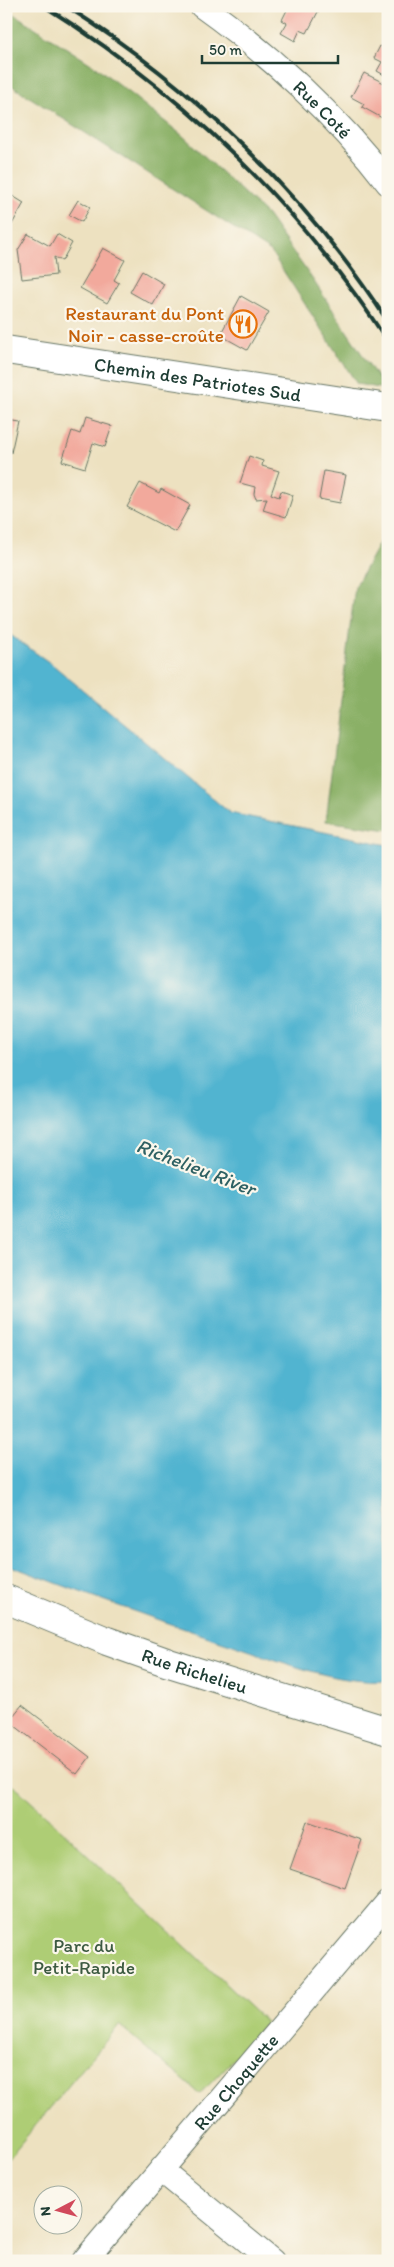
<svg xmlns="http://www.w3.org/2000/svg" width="394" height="2267" viewBox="0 0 394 2267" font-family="Itim,sans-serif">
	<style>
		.green { fill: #aecd75; stroke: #668554 }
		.forest { fill: #8ab066; stroke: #54764d }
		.water { fill: #51b4d0; stroke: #387882 }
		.building { fill: #f2a99c }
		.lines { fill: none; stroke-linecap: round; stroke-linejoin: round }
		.minor-casing { stroke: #677665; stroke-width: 26 }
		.major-casing { stroke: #677665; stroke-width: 30 }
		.minor { stroke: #fff; stroke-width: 24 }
		.major { stroke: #fff; stroke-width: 28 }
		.rail { stroke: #1f3d34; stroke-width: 4 }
		.labels { text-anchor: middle; stroke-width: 4.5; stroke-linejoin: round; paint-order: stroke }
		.street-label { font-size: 19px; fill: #1f3d34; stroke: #fbf7ec }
		.food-label { font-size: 19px; fill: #c56008; stroke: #fbf7ec; text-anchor: end }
		.park-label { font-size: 19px; fill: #3c5a41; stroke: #fbf7ec }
		.water-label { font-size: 20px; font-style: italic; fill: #2e6163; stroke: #fbf7ec }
	</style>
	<rect width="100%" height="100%" fill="#fbf7ec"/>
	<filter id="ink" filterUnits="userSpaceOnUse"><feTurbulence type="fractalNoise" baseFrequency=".02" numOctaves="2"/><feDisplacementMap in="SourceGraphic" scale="10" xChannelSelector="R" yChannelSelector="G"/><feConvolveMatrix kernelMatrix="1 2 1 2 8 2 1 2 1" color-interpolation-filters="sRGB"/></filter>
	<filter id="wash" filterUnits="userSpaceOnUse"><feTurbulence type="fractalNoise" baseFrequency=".0096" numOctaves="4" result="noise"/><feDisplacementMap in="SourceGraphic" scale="20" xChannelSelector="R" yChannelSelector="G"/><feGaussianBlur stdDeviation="1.12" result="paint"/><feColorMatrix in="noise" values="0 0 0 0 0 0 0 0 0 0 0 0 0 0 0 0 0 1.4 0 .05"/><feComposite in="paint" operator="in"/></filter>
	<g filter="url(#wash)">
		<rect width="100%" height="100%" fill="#ede1c0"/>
		<path class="green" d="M11 1783 266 2022 236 2057 200 2094 119 2025 6 2161V1788Z"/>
		<path class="forest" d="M6 9 99 69 183 136 267 215 313 280 385 389 357 384 271 252 6 82Z
			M388 527V830L326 821 355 587Z"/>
		<path class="water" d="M6 632 53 665 230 813 388 845V1681C336 1685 281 1661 233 1645 157 1620 81 1593 6 1564Z"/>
		<g id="blocks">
			<path class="building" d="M289 6H321L307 33 300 30 295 41 281 33 287 23 282 20Z
				M380 46 388 49V77L377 71 382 62 374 58Z
				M364 73 388 85V107L382 118 362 107 364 104 351 97Z
				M6 192 24 203 6 235Z
				M78 200 90 207 82 222 69 215Z
				M28 234 50 246 57 234 72 243 62 261 54 257 56 275 22 279 18 250Z
				M103 248 125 260 114 280 119 283 107 303 80 288Z
				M142 271 164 284 153 305 130 292Z
				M241 296 269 312 247 350 220 335Z
				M85 418 112 426 105 447 93 443 85 468 62 461 72 431 80 434Z
				M6 419 18 421 11 453 6 452Z
				M249 456 263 461 262 466 279 471 271 494 279 497 281 491 293 495 286 517 263 510 267 498 256 499 254 494 255 487 240 483Z
				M324 471 346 475 340 503 319 499Z
				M140 483 159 493 161 489 190 505 175 532 127 507Z
				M22 1705 90 1757 77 1774 10 1722 6 1727V1711L13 1716Z
				M307 1821 362 1840 345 1888 290 1869Z"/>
		</g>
	</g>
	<g filter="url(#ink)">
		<use href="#blocks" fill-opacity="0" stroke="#677665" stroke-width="1"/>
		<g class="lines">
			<g class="minor-casing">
				<g id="minor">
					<path id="s1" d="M202 6C269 54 338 117 388 183"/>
					<path d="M161 2170 272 2261"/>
					<path id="s2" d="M84 2261 388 1902"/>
				</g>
			</g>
			<g class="major-casing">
				<g id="major">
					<path id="s3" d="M6 350 388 408"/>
					<path id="s4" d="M6 1599 107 1641 169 1663 388 1731"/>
				</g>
			</g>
			<use href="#minor" class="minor"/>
			<use href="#major" class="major"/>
			<path class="rail" d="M44 6C183 93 299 205 388 342
				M66 6C194 87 306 195 388 322"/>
		</g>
	</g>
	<defs>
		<g id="restaurant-ring" transform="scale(1.4375)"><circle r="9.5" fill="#fbf7ec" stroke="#e8710a" stroke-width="1.5"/><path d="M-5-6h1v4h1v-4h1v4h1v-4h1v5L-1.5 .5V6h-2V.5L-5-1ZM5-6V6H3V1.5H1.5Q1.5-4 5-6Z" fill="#e8710a"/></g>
	</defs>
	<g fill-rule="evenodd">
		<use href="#restaurant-ring" x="243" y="324"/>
	</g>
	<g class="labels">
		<g class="street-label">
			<text dy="7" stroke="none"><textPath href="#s1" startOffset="159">Rue Coté</textPath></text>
			<text dy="7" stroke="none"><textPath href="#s3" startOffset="194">Chemin des Patriotes Sud</textPath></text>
			<text dy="7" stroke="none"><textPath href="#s4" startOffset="202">Rue Richelieu</textPath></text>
			<text dy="7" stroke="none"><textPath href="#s2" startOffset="235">Rue Choquette</textPath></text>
		</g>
		<g class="food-label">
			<text x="224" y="320">Restaurant du Pont<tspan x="224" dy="22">Noir - casse-croûte</tspan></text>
		</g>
		<g class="park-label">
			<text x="84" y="1952">Parc du<tspan x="84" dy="22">Petit-Rapide</tspan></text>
		</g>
		<g class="water-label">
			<text transform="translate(196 1167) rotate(21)" y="7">Richelieu River</text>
		</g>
	</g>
	<rect width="394" height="2267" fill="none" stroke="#fbf7ec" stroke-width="25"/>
	<g transform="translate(58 2210) rotate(264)"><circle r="24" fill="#fbf7ec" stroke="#a3ada2"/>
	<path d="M0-4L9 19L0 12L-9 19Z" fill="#d1495b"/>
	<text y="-8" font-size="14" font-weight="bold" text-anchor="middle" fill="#1f3d34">N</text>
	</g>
	<path d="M202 55v8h136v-8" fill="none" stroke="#1f3d34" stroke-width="2.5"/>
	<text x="209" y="55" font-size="15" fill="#1f3d34" stroke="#fbf7ec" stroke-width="4" paint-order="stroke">50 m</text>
</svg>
